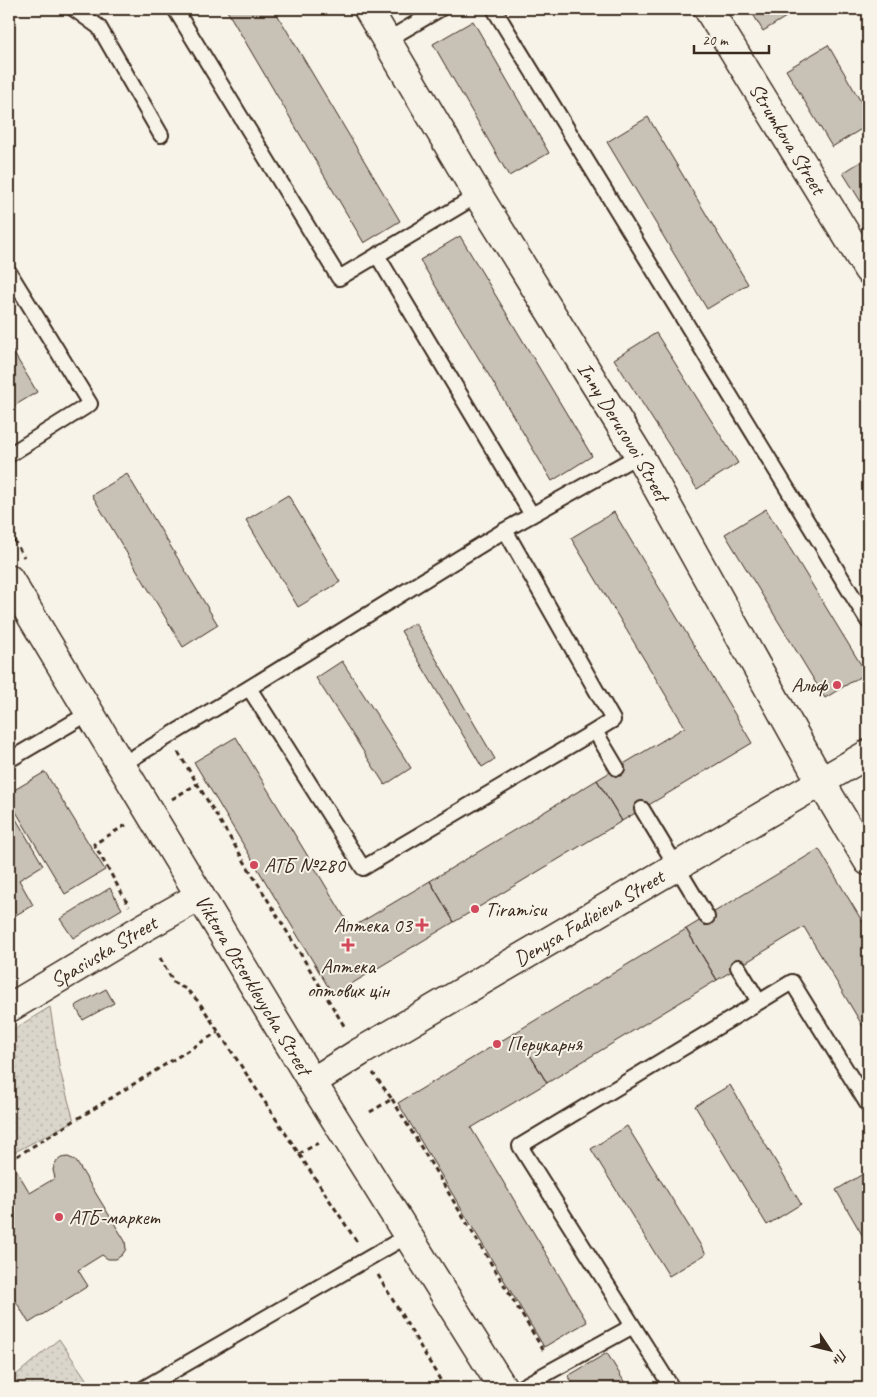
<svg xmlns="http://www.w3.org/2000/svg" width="877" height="1397" viewBox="0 0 877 1397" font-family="Caveat,sans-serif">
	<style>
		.grass { fill: url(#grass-dots); stroke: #8b8074 }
		.building { fill: #c8c1b6; stroke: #3b2a1e }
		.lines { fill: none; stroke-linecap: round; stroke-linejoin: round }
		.service-casing { stroke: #3b2a1e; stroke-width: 18 }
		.minor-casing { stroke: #3b2a1e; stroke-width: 31 }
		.tertiary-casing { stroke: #3b2a1e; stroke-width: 31 }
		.path { stroke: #3b2a1e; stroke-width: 3; stroke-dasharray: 5 4; stroke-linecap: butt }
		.service { stroke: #f7f3e8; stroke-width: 14 }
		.minor { stroke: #f7f3e8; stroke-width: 28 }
		.tertiary { stroke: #f7f3e8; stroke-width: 28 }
		.poi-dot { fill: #d1495b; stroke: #f7f3e8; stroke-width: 2 }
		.labels { text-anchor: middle; stroke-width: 4; stroke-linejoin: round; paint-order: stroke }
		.street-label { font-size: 21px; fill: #3b2a1e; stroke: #f7f3e8 }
		.poi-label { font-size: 21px; fill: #3b2a1e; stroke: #f7f3e8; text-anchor: start }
	</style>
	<defs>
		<pattern id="grass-dots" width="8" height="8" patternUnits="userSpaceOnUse" patternTransform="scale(1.25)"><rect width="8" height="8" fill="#dbd6cb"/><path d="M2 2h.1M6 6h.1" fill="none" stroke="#bdb8ae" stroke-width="1.8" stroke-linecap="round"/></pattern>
	</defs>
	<rect width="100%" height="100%" fill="#f7f3e8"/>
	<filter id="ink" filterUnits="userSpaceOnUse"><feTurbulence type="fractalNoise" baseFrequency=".02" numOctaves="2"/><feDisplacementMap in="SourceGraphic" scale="10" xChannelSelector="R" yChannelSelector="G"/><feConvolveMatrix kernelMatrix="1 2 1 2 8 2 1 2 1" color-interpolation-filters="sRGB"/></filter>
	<g filter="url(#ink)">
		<path class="grass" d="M50 1007 60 1071 74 1121 9 1155V1032Z
			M59 1339 92 1388H9V1366L15 1376Z"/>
		<path class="building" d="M226 9H274L400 221 364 243Z
			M750 9H799L763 31Z
			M473 21 549 153 509 176 433 44Z
			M828 45 868 114V125L832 147 786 70Z
			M648 117 748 284 707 309 607 142Z
			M868 157V213L843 173Z
			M460 236 592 456 552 481 420 260Z
			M656 333 738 463 697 489 614 359Z
			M9 345 37 392 9 409Z
			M127 474 218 625 183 647 92 495Z
			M288 495 340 582 298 607 246 520Z
			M766 509 866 673 825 698 725 534Z
			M614 512 752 743 622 821 597 780 685 727 571 538Z
			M415 623 495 759 482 767 401 631Z
			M342 661 411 768 385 785 316 678Z
			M236 737 351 928 430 881 454 922 333 995 194 762Z
			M45 772 105 870 65 894 9 800V793Z
			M597 780 622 821 454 922 430 881Z
			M9 807 43 865 19 880 33 905 9 919Z
			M819 849 868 931V1035L804 927 717 980 686 929Z
			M110 888 122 909 73 938 60 919Z
			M686 929 717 980 547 1083 516 1032Z
			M106 989 114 1003 83 1020 75 1006Z
			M516 1032 547 1083 471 1128 587 1322 544 1347 398 1103Z
			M730 1085 801 1204 767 1225 695 1106Z
			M627 1126 706 1254 669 1276 591 1149Z
			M68 1157 75 1160 79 1166 125 1241 126 1249 122 1255 116 1259H108L102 1255 78 1270 88 1286 29 1323 9 1290V1170L14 1166 30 1193 55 1178 53 1170 55 1163 61 1158Z
			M868 1171V1245L836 1190Z
			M607 1353 628 1388H576L568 1376Z"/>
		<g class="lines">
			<g class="service-casing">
				<path id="service" d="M74 9 99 27 161 135
					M175 9 339 278 478 195
					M494 9 868 621
					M387 40 440 9
					M377 255 532 515
					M9 272 90 404 9 455
					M249 688 505 530
					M9 760 89 713
					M121 765 249 688 363 868 595 731
					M617 768 595 731 613 720 505 530 639 455
					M642 809 707 917
					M759 1002 792 982 868 1105
					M144 1388 407 1236
					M520 1388 633 1326
					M672 1388 520 1146 759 1002 738 967"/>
			</g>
			<g class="minor-casing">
				<g id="minor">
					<path id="s1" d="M368 9 478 195 639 455 821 782 868 861"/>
					<path id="s2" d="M708 9 868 270"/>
					<path d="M9 579 200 896"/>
				</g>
			</g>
			<g class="tertiary-casing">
				<g id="tertiary">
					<path id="s3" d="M9 1008 143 928 200 896 312 1082 503 1388"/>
					<path id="s4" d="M312 1082 360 1052 868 754"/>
				</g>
			</g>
			<path class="path" d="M9 532 24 557
				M178 752 346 1029
				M172 799 197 784
				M126 825 94 844 129 906
				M160 958 174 983 186 989 199 1002 357 1242
				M392 1099 545 1353
				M370 1112 392 1099 373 1073
				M299 1154 318 1143
				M9 1161 218 1032
				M378 1275 445 1388"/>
			<use href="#service" class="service"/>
			<use href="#minor" class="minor"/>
			<use href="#tertiary" class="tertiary"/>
		</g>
	</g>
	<g class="poi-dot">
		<circle cx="837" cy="685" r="5"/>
		<circle cx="254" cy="865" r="5"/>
		<circle cx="475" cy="909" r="5"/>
		<path d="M419.5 917.5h5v5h5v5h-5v5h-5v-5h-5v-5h5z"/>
		<path d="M345.5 937.5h5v5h5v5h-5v5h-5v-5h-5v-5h5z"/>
		<circle cx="497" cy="1044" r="5"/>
		<circle cx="59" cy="1217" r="5"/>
	</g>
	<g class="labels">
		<g class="street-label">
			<text dy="7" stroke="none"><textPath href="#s2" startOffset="152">Strumkova Street</textPath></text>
			<text dy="7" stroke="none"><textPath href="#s1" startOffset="494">Inny Derusovoi Street</textPath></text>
			<text dy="7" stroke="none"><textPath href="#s4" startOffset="322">Denysa Fadieieva Street</textPath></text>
			<text dy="7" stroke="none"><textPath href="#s3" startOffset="110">Spasivska Street</textPath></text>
			<text dy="7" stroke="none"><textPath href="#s3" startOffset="325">Viktora Otserklevycha Street</textPath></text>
		</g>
		<g class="poi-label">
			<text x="827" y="692" text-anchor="end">Альф</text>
			<text x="264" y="872">АТБ №280</text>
			<text x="485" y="916">Tiramisu</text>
			<text x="412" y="932" text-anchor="end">Аптека 03</text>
			<text x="348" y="973" text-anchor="middle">Аптека<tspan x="348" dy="24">оптових цін</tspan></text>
			<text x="507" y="1051">Перукарня</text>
			<text x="69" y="1224">АТБ-маркет</text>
		</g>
	</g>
	<rect width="877" height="1397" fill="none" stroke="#f7f3e8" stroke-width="30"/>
	<rect x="15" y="15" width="847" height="1367" fill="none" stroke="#3b2a1e" stroke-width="2" filter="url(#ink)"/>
	<g transform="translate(830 1350) rotate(125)" stroke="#f7f3e8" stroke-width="4" paint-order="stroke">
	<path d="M0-4L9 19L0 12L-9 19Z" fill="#3b2a1e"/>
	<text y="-8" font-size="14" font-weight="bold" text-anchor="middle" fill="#3b2a1e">Пн</text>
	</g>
	<path d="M694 45v8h75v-8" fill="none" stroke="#3b2a1e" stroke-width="2.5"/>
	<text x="702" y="45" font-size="15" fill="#3b2a1e" stroke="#f7f3e8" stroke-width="4" paint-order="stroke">20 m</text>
</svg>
